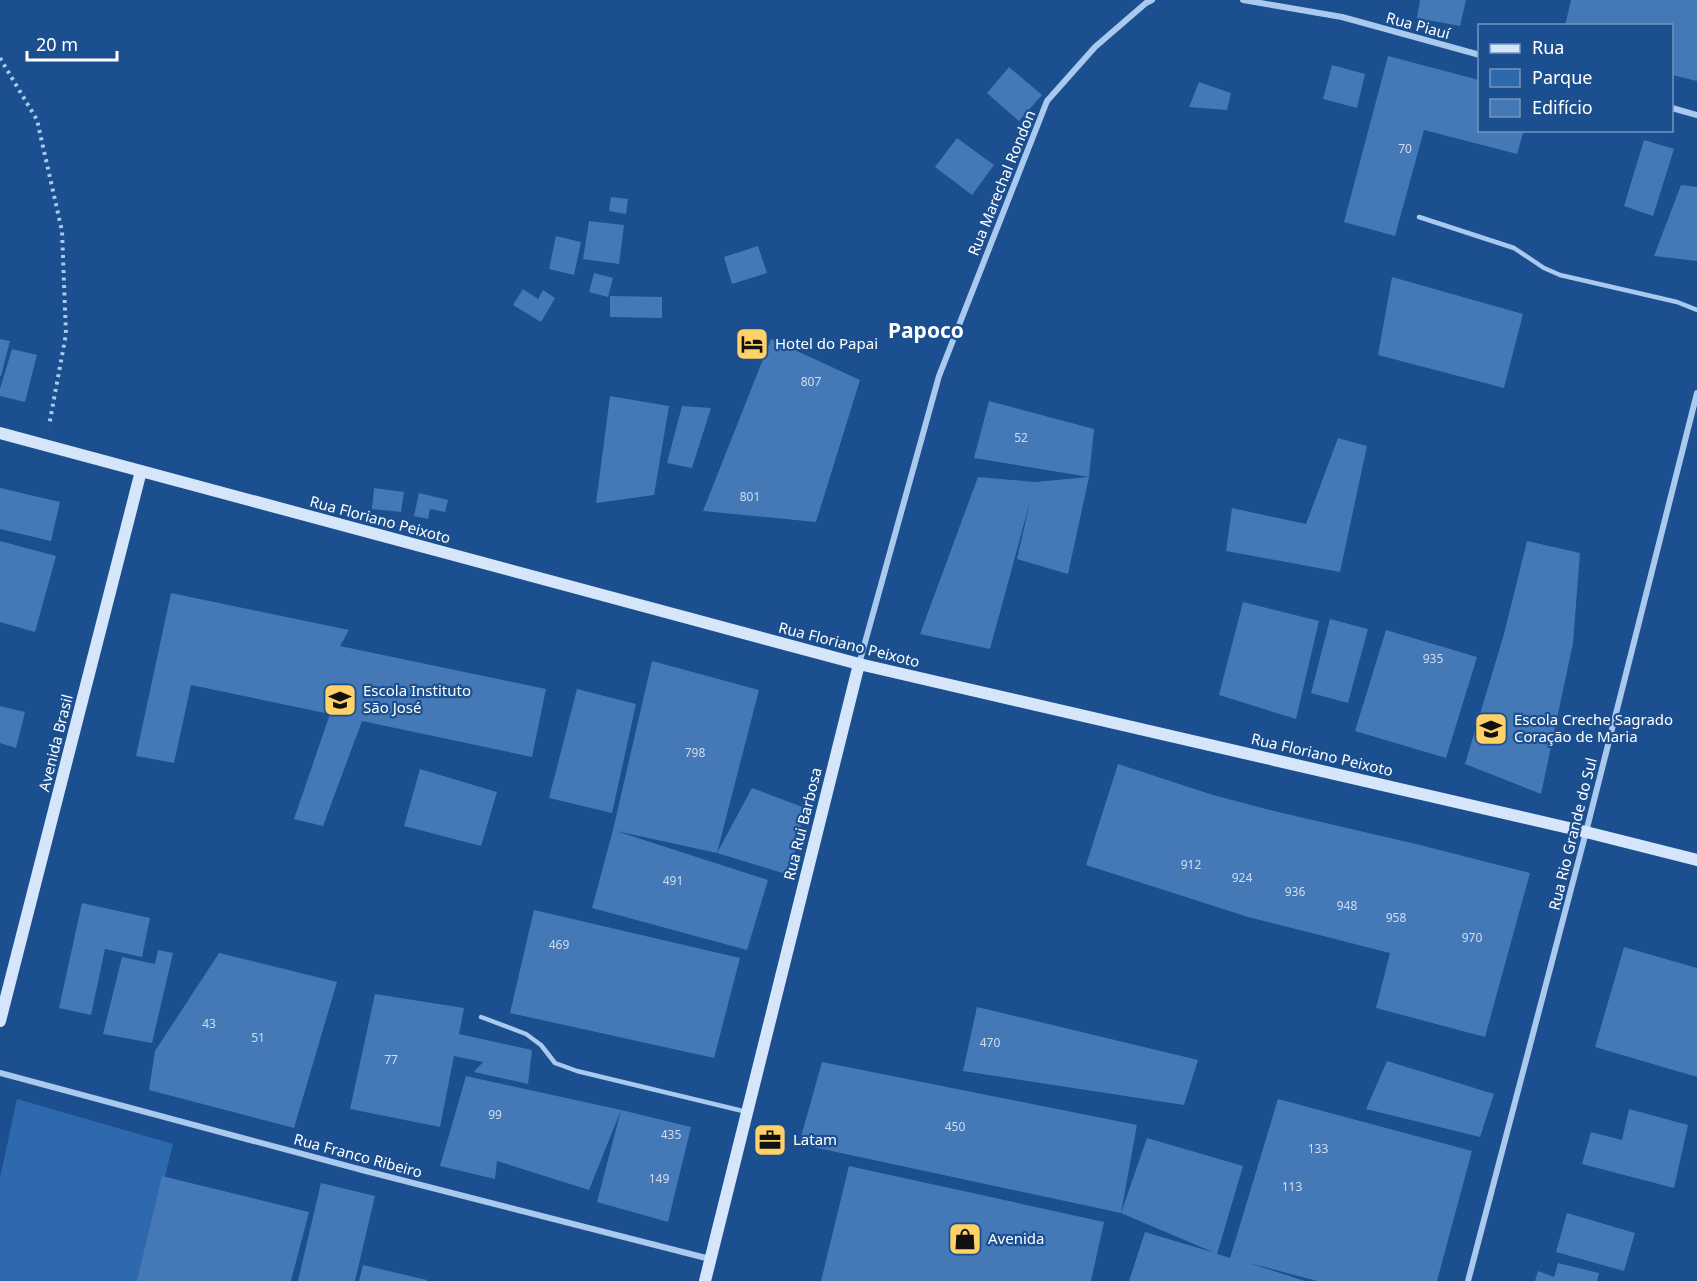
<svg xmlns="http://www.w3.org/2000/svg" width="1697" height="1281" viewBox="0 0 1697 1281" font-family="'Noto Sans',sans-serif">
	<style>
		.green { fill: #2e69ad }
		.building { fill: #4478b7 }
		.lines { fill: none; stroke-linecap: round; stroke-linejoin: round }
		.path { stroke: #a9c9ee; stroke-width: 4; stroke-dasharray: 3 4.5; stroke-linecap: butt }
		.lane { stroke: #a9c9ee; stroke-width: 4.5 }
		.street { stroke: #a9c9ee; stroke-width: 6 }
		.secondary { stroke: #d6e6fa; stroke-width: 12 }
		.labels { text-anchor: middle; stroke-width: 4.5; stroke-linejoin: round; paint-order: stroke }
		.number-label { font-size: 12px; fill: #d0dded }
		.street-label { font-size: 15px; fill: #fff; stroke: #1b4f8f }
		.poi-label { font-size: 15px; fill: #fff; stroke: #1b4f8f; text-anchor: start }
		.district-label { font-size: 21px; font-weight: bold; fill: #fff; stroke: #1b4f8f }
	</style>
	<rect width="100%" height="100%" fill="#1b4f8f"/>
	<path class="green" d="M17 1099 173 1144 139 1281H0V1178Z"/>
	<path class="building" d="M1420 0H1466L1460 26 1417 18Z
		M1571 0H1697V81L1672 75V26H1565Z
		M1388 56 1479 80V130H1524L1517 154 1424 130 1395 236 1344 222Z
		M1332 65 1365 74 1357 108 1323 99Z
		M1009 67 1042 95 1019 121 987 93Z
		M1199 82 1231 93 1227 110 1189 107Z
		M957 138 994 165 972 195 935 167Z
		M1644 140 1674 149 1653 216 1624 206Z
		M1681 185 1697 187V261L1654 256Z
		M611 197 628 199 626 214 609 211Z
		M589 221 624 225 619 264 583 259Z
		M556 236 581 242 574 275 549 269Z
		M758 246 767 273 732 284 724 257Z
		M594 273 613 278 608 297 589 292Z
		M1392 277 1523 314 1504 388 1378 355Z
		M523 289 538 299 543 290 555 298 541 322 513 305Z
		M610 296 662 297V318L610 317Z
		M0 339 10 341 1 376H0Z
		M771 339 860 380 816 522 703 511Z
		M12 349 37 355 25 402 0 396V389Z
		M610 396 669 406 654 495 596 503Z
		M989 401 1094 429 1089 477 974 458Z
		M682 406 711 408 692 468 667 463Z
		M1338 438 1367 446 1340 572 1226 551 1232 508 1306 524Z
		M978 477 1035 482 1089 477 1068 574 1017 559 1031 498 990 649 920 634Z
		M0 488 60 502 51 541 0 529Z
		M374 488 404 492 401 512 372 509Z
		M419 493 448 500 445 512 430 509 428 519 414 516Z
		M0 541 56 556 35 632 0 622Z
		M1527 541 1580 553 1573 643 1541 794 1465 764 1504 634Z
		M171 593 349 630 340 646 546 689 532 757 362 721 323 826 294 819 330 714 191 685 174 763 136 756Z
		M1243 602 1319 621 1296 719 1219 695Z
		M1330 619 1368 629 1348 703 1311 693Z
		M1386 630 1477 657 1446 758 1355 731Z
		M652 661 759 690 717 853 616 831 768 880 747 950 592 908 613 830Z
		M577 689 636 704 612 813 549 798Z
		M0 706 25 712 16 748 0 743Z
		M1118 764 1213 795 1274 811 1420 845 1530 873 1485 1037 1376 1008 1390 953 1248 917 1086 865Z
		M420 769 497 792 481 846 404 826Z
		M752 788 805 808 789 875 717 853Z
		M82 903 150 918 142 957 105 949 91 1015 59 1008Z
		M534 910 740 958 714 1058 510 1013Z
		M1624 947 1697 968V1077L1595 1047Z
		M158 950 173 953 152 1043 103 1034 122 957 155 964Z
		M219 953 337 982 294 1128 149 1090 155 1051Z
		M375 994 464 1008 459 1034 532 1050 528 1084 474 1072 483 1062 454 1056 440 1127 350 1109Z
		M977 1007 1198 1060 1184 1105 963 1071Z
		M1387 1061 1494 1094 1480 1137 1366 1109Z
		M822 1062 1137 1125 1121 1213 799 1144Z
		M466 1076 621 1110 691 1127 668 1222 597 1202 621 1110 589 1190 497 1161 495 1179 440 1166Z
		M1278 1099 1472 1151 1437 1281H1317L1249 1263 1305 1281H1129L1145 1232 1215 1253 1121 1213 1147 1138 1243 1166 1217 1254 1230 1258Z
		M1629 1109 1688 1125 1674 1188 1582 1164 1591 1132 1622 1140Z
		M849 1166 1104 1222 1091 1281H821Z
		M162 1176 309 1212 291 1281H137Z
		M321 1183 375 1196 355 1281H298Z
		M1567 1213 1635 1233 1624 1271 1556 1252Z
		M1558 1263 1599 1273 1597 1281H1535L1538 1271 1554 1277Z
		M363 1265 427 1280V1281H359Z"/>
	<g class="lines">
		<path class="path" d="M0 58 37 120 62 231 66 334 49 426"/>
		<path class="lane" d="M1419 217 1514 248 1544 268 1560 275 1677 302 1697 310
			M481 1017 526 1034 541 1045 555 1063 577 1071 747 1112"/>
		<path class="street" d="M1243 0 1342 17 1480 55
			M1672 108 1697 115
			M859 664 939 376 1047 101 1095 47 1146 3 1152 0
			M0 1073 366 1171 710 1259
			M1468 1281 1586 832 1697 393"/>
		<path class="secondary" d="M0 433 859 664 1586 832 1697 860
			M0 1021 141 471
			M705 1281 859 664"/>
	</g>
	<defs>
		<g id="hotel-square" transform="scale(1.725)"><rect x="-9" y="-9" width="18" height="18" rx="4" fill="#ffd166" stroke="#1b4f8f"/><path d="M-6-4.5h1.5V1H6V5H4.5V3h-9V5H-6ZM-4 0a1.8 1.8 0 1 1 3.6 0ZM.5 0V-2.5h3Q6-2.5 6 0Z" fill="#111"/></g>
		<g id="school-square" transform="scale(1.725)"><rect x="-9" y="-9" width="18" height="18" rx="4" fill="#ffd166" stroke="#1b4f8f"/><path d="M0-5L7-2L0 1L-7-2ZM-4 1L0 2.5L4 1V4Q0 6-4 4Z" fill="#111"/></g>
		<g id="office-square" transform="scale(1.725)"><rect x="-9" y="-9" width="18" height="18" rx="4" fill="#ffd166" stroke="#1b4f8f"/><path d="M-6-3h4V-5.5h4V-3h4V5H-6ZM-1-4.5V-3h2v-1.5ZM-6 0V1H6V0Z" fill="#111"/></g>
		<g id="shop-square" transform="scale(1.725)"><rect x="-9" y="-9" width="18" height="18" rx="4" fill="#ffd166" stroke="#1b4f8f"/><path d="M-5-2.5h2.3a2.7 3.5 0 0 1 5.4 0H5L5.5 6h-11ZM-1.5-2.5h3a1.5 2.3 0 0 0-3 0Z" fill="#111"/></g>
	</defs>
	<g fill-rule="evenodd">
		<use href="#hotel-square" x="752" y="344"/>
		<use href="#school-square" x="340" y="700"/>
		<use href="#school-square" x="1491" y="729"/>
		<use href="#office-square" x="770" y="1140"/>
		<use href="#shop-square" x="965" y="1239"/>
	</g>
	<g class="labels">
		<g class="number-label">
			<text x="1405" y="153">70</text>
			<text x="811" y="386">807</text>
			<text x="1021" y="442">52</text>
			<text x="750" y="501">801</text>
			<text x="1433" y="663">935</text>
			<text x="695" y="757">798</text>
			<text x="1191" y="869">912</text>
			<text x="1242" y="882">924</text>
			<text x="673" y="885">491</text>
			<text x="1295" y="896">936</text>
			<text x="1347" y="910">948</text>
			<text x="1396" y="922">958</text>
			<text x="1472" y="942">970</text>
			<text x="559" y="949">469</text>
			<text x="209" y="1028">43</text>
			<text x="258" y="1042">51</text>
			<text x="990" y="1047">470</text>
			<text x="391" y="1064">77</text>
			<text x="495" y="1119">99</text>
			<text x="955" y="1131">450</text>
			<text x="671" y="1139">435</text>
			<text x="1318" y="1153">133</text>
			<text x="659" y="1183">149</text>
			<text x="1292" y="1191">113</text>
		</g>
		<g class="street-label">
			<text transform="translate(1418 26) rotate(15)" y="5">Rua Piauí</text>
			<text transform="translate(1002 183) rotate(-68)" y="5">Rua Marechal Rondon</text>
			<text transform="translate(380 520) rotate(15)" y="5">Rua Floriano Peixoto</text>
			<text transform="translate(849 645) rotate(14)" y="5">Rua Floriano Peixoto</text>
			<text transform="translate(56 743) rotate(-76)" y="5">Avenida Brasil</text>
			<text transform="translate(1322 755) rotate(13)" y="5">Rua Floriano Peixoto</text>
			<text transform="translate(803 824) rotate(-76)" y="5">Rua Rui Barbosa</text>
			<text transform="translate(1573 834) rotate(-76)" y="5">Rua Rio Grande do Sul</text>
			<text transform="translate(358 1156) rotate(15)" y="5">Rua Franco Ribeiro</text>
		</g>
		<g class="poi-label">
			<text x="775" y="349">Hotel do Papai</text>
			<text x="363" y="696">Escola Instituto<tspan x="363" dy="17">São José</tspan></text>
			<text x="1514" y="725">Escola Creche Sagrado<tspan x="1514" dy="17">Coração de Maria</tspan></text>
			<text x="793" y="1145">Latam</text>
			<text x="988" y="1244">Avenida</text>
		</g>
		<g class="district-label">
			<text x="926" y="338">Papoco</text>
		</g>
	</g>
	<rect x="1478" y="24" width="195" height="108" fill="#1b4f8f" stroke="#7695bc" stroke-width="1.5"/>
	<rect x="1490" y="44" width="30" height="9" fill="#d6e6fa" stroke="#7695bc" stroke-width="1.5"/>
	<text x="1532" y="54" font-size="18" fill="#ffffff">Rua</text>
	<rect x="1490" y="69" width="30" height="18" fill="#2e69ad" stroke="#7695bc" stroke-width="1.5"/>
	<text x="1532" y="84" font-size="18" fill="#ffffff">Parque</text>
	<rect x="1490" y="99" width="30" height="18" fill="#4478b7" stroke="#7695bc" stroke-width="1.5"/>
	<text x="1532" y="114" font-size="18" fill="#ffffff">Edifício</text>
	<path d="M27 51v9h90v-9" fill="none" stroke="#ffffff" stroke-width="3"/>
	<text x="36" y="51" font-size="18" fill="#ffffff" stroke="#1b4f8f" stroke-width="4.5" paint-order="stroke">20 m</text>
</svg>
